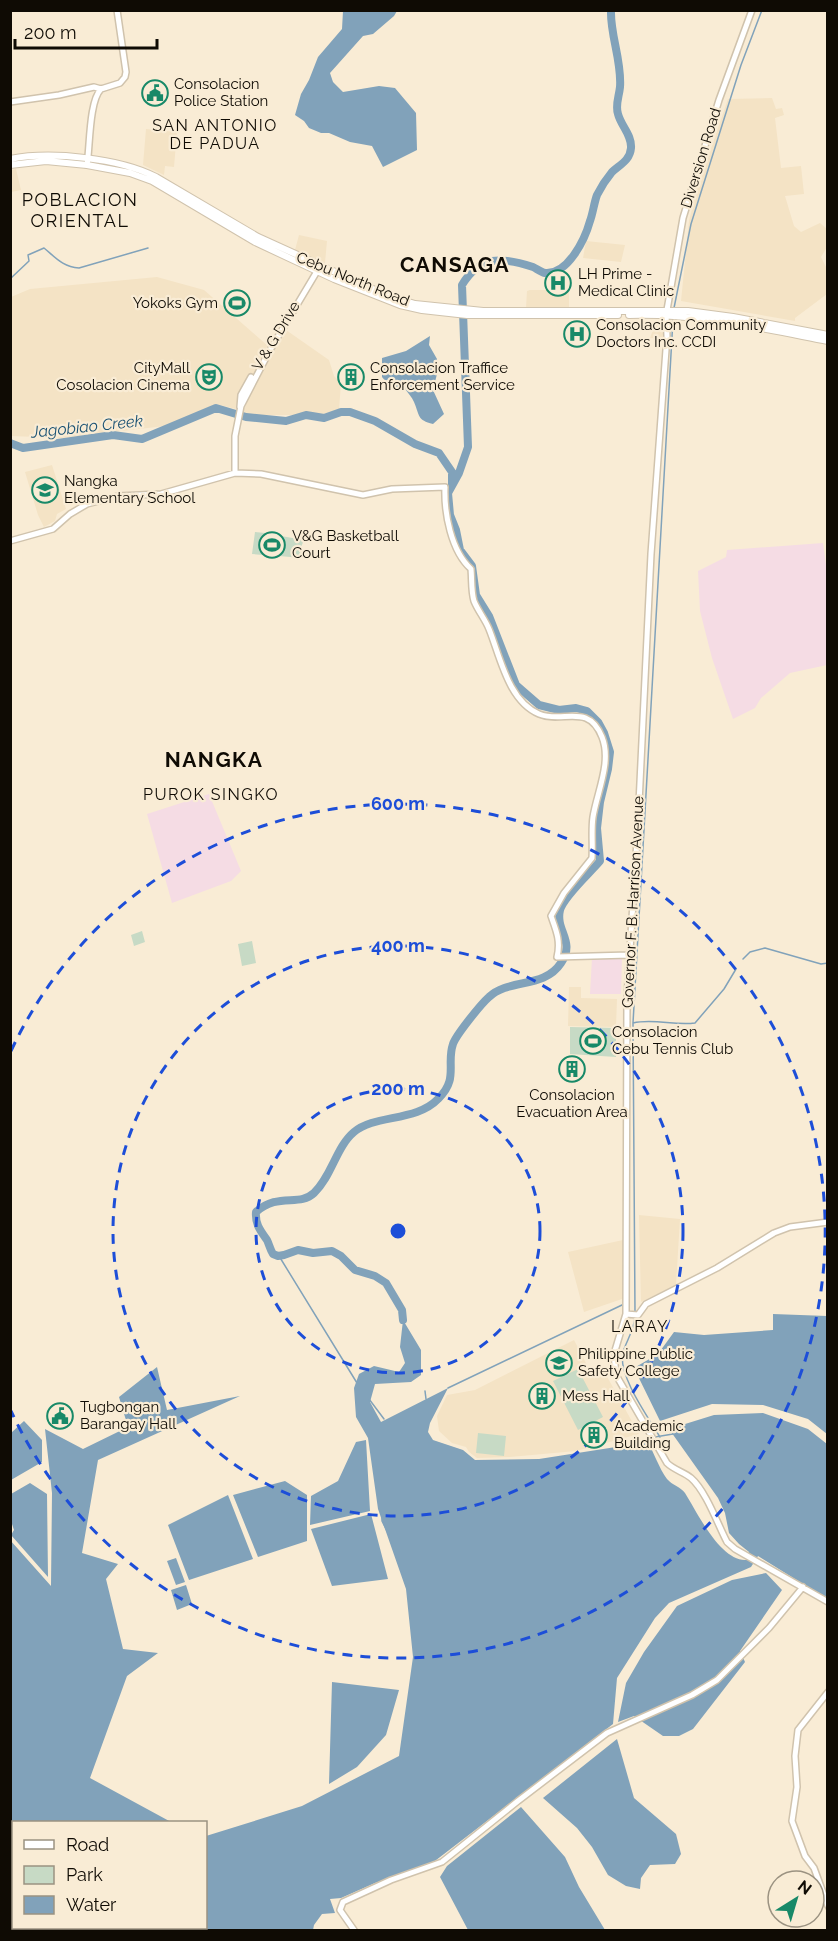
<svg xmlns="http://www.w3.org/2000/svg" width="838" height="1941" viewBox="0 0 838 1941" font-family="Raleway,sans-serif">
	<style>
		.built { fill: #f4e3c5 }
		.industrial { fill: #f5dce4 }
		.green { fill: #c7dac5 }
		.water { fill: #81a2ba }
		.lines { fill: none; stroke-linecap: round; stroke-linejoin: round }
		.stream { stroke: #81a2ba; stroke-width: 1.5 }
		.river { stroke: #81a2ba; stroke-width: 8 }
		.secondary-casing { stroke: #d0c3ad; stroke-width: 8 }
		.primary-casing { stroke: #d0c3ad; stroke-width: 8 }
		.secondary { stroke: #fff; stroke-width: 5 }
		.primary { stroke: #fff; stroke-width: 6 }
		.ring { fill: none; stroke: #1d4ed8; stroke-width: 3; stroke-dasharray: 10 8 }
		.labels { text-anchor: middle; stroke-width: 4.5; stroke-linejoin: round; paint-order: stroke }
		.poi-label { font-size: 15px; fill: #0f0b04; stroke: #f9ecd5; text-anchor: start }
		.street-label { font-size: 15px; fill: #0f0b04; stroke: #f9ecd5 }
		.neighbourhood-label { font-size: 16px; letter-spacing: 1.5px; fill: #0f0b04; stroke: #f9ecd5 }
		.water-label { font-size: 16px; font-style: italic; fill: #195173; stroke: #f9ecd5 }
		.quarter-label { font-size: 18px; letter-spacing: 1.5px; fill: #0f0b04; stroke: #f9ecd5 }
		.district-label { font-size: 21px; font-weight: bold; letter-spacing: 1.5px; fill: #0f0b04; stroke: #f9ecd5 }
		.centre { fill: #1d4ed8; stroke: #f9ecd5; stroke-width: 3 }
		.ring-label { font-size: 18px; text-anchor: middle; font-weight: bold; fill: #1d4ed8; stroke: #f9ecd5; stroke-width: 4.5; stroke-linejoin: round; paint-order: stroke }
	</style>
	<rect width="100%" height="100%" fill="#f9ecd5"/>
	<path class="built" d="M772 98 776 109 782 108 784 115 775 118 781 168 801 166 804 194 785 196 794 226 801 232 820 223 827 229V247L821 257 827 269V294L795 318V321L681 301 689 221 697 189 728 99Z
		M146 129 177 132 174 167 165 166 164 175 143 165Z
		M16 169 21 190 11 192V170Z
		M299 235 327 241 325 263 295 250Z
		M586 241 625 245 621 262 583 258Z
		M157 277 204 290 268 346 236 409 216 404 165 426 61 438 11 436V297L30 289Z
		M530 290H569V307L526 308 527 291Z
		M656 322H664V339L650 338Z
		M286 330 329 360 334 376 341 383 339 410 318 415H242L251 392Z
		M52 465 66 509 57 514 55 521 44 527 38 515 25 472Z
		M569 987H581V998L617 999 616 1027 568 1026Z
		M639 1215 680 1219 676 1285 641 1302Z
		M623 1240 622 1299 584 1312 568 1252Z
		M574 1340 589 1369 600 1364 639 1434 576 1451 510 1457 477 1458 469 1452 466 1447 452 1443 439 1431 437 1416 447 1395 475 1390Z"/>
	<path class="industrial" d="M823 543 828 579 827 665 790 673 761 698 755 708 733 719 712 658 700 611 698 571 726 557 727 550Z
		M209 794 241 871 231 881 172 903 147 814Z
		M592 958H622L621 994H590Z"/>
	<path class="green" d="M255 532 265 533 263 555 252 554Z
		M267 534 279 535 277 556 265 555Z
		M281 536 304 540 299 552 302 553V558L279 556Z
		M142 931 145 942 134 946 131 935Z
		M252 941 256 963 242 966 238 944Z
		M570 1027 616 1028V1057L570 1054Z
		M578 1369 603 1417 578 1430 553 1381Z
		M478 1433 506 1436 504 1456 476 1453Z"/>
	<path class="water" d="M343 11H397L394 16 373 34 363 36 330 73 333 82 343 92 379 86 395 88 416 113 417 150 383 167 372 146 350 142 329 133H321L309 128 304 121 295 115 301 94 309 80 318 57 342 29Z
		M430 336 429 345 437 359V374L433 390 444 414 433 424C417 420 420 416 414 402 412 397 408 393 405 389H392L382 377V358L406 351Z
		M773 1314 827 1316V1434L808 1419 763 1405 712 1404 660 1421 634 1368 658 1354 674 1332 704 1335 773 1330Z
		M403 1320 421 1350V1375L411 1382 375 1384 370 1402 381 1422 448 1388 430 1423 428 1432 433 1440 463 1450 475 1460 539 1459 648 1442C654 1453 659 1468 667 1479 672 1485 681 1487 685 1493 697 1512 720 1561 746 1560L749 1552 739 1544 729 1533 725 1513 718 1498 669 1429 714 1415 763 1413 808 1429 827 1444V1599L758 1556 751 1567 669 1603 655 1618 617 1678 613 1724 431 1864 375 1883 341 1898 330 1899 335 1913 322 1914 314 1925 313 1930H11L10 1540 51 1586 52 1493 45 1429 83 1449 128 1427 119 1397 157 1367 167 1410 240 1396 98 1460 82 1553 118 1564 106 1579 123 1649 158 1653 127 1676 90 1778 171 1822H14V1928H206V1836L302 1806 399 1756 413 1657 406 1589 378 1509 368 1438 356 1417 354 1388 359 1374 374 1366 399 1372 405 1363 400 1347Z
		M24 1421 42 1440V1462L11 1480V1433Z
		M366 1440 370 1511 310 1525 311 1496 338 1481 356 1442Z
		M285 1481 307 1495V1541L258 1557 233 1495Z
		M30 1483 47 1494 48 1577 11 1535 14 1530 11 1521V1494Z
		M228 1495 253 1559 189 1580 168 1525Z
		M371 1514 388 1579 332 1586 311 1529Z
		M176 1558 185 1582 176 1585 167 1561Z
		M766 1573 782 1590 740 1651 745 1662 693 1729 679 1736H663L634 1716 618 1722 626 1683 644 1652 677 1606 732 1580Z
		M186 1585 192 1604 177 1610 171 1590Z
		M332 1682 399 1690 386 1735 357 1767 329 1784Z
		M617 1739 634 1798 676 1834 681 1854 675 1864 650 1865 641 1878 640 1889 626 1886 608 1875 592 1847 577 1828 543 1798Z
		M521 1807 565 1857 579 1887 605 1930H468L440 1877 447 1866Z"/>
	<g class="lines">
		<path class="stream" d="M10 279 29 261 28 255 44 248C56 258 63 267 79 268L148 248
			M674 308 691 224 741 65 762 10
			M743 959 750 952 765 948 821 964 828 963
			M633 1023C654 1018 674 1026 695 1023L724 989 736 969
			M279 1256 357 1383
			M635 1312 633 1023 673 319
			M635 1317C634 1330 627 1340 623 1352 617 1374 648 1417 660 1437
			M448 1388 622 1305
			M425 1391 426 1399
			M369 1399 384 1419
			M655 1437 673 1434
			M382 1517V1521L389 1535"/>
		<path class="river" d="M10 443 23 448 113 435 142 439 216 408 246 417 286 421 306 415 324 418 341 412H350L375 421 415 444 439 453 452 472V485
			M403 1320 402 1310 386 1283 375 1276 355 1270 341 1256 332 1251 313 1253 298 1250 284 1255 278 1256 273 1254C270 1249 269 1244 267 1240 260 1230 255 1224 256 1212 278 1192 299 1207 314 1193 332 1176 336 1147 354 1132 375 1114 416 1122 438 1099 459 1079 446 1064 453 1044 456 1035 481 1004 489 997 509 978 544 989 561 963 576 941 555 931 560 910 564 896 590 873 600 861L597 828 600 802 608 769 610 752 604 733 598 722 587 711 576 708 559 710 539 705 516 685 489 616 476 595 472 566 460 550 456 530 450 515 448 493 459 473 468 447 462 285C480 255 502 257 533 267 537 269 541 272 545 273 568 275 585 239 590 221 593 213 594 203 597 195 601 187 607 178 612 172 621 164 630 160 631 148 632 135 621 126 618 114 615 105 619 97 620 87 622 61 610 35 611 10"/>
		<g class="secondary-casing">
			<path id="secondary" d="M10 102 59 95 94 87 101 89 120 83 125 77 126 72 117 10
				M87 165C90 147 89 101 101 89
				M667 310 683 218 719 100 752 10
				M666 315 667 336 651 554 638 824 627 997 626 1314 614 1354 616 1375 667 1463C674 1470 684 1472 691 1478 706 1491 718 1525 727 1542L735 1549 828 1602
				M240 407 241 395 251 377
				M235 473V436L241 406 270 350 319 268
				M10 541 53 529 70 514 87 504 118 496 161 494 235 473 261 474 363 495 392 489 445 487C444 513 451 551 471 569 472 579 471 591 474 601 478 611 485 619 489 629 500 656 508 701 539 714 563 724 588 702 602 737 612 762 597 792 593 817 591 831 593 845 592 858L564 893 551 916C556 930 561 941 557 957L629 955
				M626 1314 638 1315 646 1304 717 1268 774 1233 790 1227 828 1222
				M828 1692 798 1730 795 1756 797 1787 792 1821 805 1856 814 1868 828 1906
				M354 1930 340 1910 343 1902 391 1880 442 1862 518 1801 607 1733 692 1695 717 1680 769 1628 803 1587"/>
		</g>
		<g class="primary-casing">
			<path id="primary" d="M10 159C51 151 119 158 156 177L258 237 386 295 415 304 483 311H688L733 317 828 335
				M10 165 46 161 87 165 130 173 152 181 255 242 334 279 400 305 422 310 467 315H618
				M629 315C697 313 761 328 828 341"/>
		</g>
		<use href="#secondary" class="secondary"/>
		<use href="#primary" class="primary"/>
	</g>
	<g class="ring">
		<circle cx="398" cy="1231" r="142"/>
		<circle cx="398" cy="1231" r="285"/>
		<path d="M11 1051A427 427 0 1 1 11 1411"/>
	</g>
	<defs>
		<g id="civic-ring" transform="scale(1.35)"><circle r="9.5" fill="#f9ecd5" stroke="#188968" stroke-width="1.5"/><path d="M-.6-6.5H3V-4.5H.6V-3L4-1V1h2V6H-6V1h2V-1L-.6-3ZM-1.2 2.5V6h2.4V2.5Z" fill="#188968"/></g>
		<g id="hospital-ring" transform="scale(1.35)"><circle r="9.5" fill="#f9ecd5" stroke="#188968" stroke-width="1.5"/><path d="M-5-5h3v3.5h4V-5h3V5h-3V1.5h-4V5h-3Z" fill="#188968"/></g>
		<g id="stadium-ring" transform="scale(1.35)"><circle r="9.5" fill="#f9ecd5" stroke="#188968" stroke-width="1.5"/><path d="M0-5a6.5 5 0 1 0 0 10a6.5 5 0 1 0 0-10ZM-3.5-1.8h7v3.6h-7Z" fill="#188968"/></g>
		<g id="theatre-ring" transform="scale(1.35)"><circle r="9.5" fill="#f9ecd5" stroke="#188968" stroke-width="1.5"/><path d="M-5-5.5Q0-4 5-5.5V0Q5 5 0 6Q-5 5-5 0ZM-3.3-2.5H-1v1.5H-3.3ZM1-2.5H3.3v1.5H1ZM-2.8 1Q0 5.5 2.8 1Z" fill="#188968"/></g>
		<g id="building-ring" transform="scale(1.35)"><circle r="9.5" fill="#f9ecd5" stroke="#188968" stroke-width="1.5"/><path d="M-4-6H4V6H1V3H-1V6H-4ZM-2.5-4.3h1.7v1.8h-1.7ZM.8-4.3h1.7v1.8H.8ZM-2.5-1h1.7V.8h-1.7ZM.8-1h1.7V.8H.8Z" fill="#188968"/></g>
		<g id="school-ring" transform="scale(1.35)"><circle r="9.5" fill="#f9ecd5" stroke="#188968" stroke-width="1.5"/><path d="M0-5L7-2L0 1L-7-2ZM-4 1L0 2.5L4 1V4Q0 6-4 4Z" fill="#188968"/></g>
		<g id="university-ring" transform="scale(1.35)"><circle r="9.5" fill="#f9ecd5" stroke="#188968" stroke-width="1.5"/><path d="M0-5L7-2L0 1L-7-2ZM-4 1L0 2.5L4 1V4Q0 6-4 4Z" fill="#188968"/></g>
	</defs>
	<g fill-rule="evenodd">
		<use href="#civic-ring" x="155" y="93"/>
		<use href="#hospital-ring" x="558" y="283"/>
		<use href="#stadium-ring" x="237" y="303"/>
		<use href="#hospital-ring" x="577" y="334"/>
		<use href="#theatre-ring" x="209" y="377"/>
		<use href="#building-ring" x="351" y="377"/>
		<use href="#school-ring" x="45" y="490"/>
		<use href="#stadium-ring" x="272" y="545"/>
		<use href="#stadium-ring" x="593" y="1041"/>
		<use href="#building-ring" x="572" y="1069"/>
		<use href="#university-ring" x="559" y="1363"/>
		<use href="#building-ring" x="542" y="1396"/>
		<use href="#civic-ring" x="60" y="1416"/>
		<use href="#building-ring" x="594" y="1435"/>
	</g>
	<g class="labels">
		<g class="poi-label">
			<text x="174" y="89">Consolacion<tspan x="174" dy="17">Police Station</tspan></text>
			<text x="578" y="279">LH Prime -<tspan x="578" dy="17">Medical Clinic</tspan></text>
			<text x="218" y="308" text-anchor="end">Yokoks Gym</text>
			<text x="596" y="330">Consolacion Community<tspan x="596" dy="17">Doctors Inc. CCDI</tspan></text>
			<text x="190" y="373" text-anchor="end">CityMall<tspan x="190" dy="17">Cosolacion Cinema</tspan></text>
			<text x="370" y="373">Consolacion Traffice<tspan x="370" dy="17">Enforcement Service</tspan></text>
			<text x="64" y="486">Nangka<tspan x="64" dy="17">Elementary School</tspan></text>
			<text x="292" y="541">V&amp;G Basketball<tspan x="292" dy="17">Court</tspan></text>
			<text x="612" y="1037">Consolacion<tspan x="612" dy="17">Cebu Tennis Club</tspan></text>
			<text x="572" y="1100" text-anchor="middle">Consolacion<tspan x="572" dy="17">Evacuation Area</tspan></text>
			<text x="578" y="1359">Philippine Public<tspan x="578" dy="17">Safety College</tspan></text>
			<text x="562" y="1401">Mess Hall</text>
			<text x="80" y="1412">Tugbongan<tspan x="80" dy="17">Barangay Hall</tspan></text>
			<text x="614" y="1431">Academic<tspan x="614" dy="17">Building</tspan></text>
		</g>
		<g class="street-label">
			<text transform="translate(701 158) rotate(-73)" y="5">Diversion Road</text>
			<text transform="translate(353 279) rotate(22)" y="5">Cebu North Road</text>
			<text transform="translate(276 336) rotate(-59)" y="5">V &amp; G Drive</text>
			<text transform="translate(633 902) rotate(-87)" y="5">Governor F. B. Harrison Avenue</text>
		</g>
		<g class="neighbourhood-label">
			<text x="215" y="131">SAN ANTONIO<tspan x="215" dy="18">DE PADUA</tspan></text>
			<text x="211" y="800">PUROK SINGKO</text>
			<text x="640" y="1332">LARAY</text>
		</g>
		<g class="water-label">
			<text transform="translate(87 426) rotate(-6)" y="6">Jagobiao Creek</text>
		</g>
		<g class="quarter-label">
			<text x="80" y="206">POBLACION<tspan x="80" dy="21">ORIENTAL</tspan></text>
		</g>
		<g class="district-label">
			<text x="455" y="272">CANSAGA</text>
			<text x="214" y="767">NANGKA</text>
		</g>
	</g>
	<circle cx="398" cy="1231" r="9" class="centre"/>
	<g class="ring-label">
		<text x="398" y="810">600 m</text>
		<text x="398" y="952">400 m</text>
		<text x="398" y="1095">200 m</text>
	</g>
	<rect width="838" height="1941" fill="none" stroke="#0f0b04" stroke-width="24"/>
	<rect x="12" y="1821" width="195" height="108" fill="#f9ecd5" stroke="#9b9281" stroke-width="1.5"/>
	<rect x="24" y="1840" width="30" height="9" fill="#ffffff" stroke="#9b9281" stroke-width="1.5"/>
	<text x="66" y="1851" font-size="18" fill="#0f0b04">Road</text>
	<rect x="24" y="1866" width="30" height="18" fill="#c7dac5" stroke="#9b9281" stroke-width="1.5"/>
	<text x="66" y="1881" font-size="18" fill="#0f0b04">Park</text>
	<rect x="24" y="1896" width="30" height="18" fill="#81a2ba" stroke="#9b9281" stroke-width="1.5"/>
	<text x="66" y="1911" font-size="18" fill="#0f0b04">Water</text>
	<g transform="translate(796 1899) rotate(37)"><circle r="28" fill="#f9ecd5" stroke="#9b9281" stroke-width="1.5"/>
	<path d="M0-4.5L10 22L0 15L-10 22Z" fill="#188968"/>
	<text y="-9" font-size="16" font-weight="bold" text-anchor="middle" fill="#0f0b04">N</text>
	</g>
	<path d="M15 39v9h142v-9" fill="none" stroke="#0f0b04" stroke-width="3"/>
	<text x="24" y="39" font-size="18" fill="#0f0b04" stroke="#f9ecd5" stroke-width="4.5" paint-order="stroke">200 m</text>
</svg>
